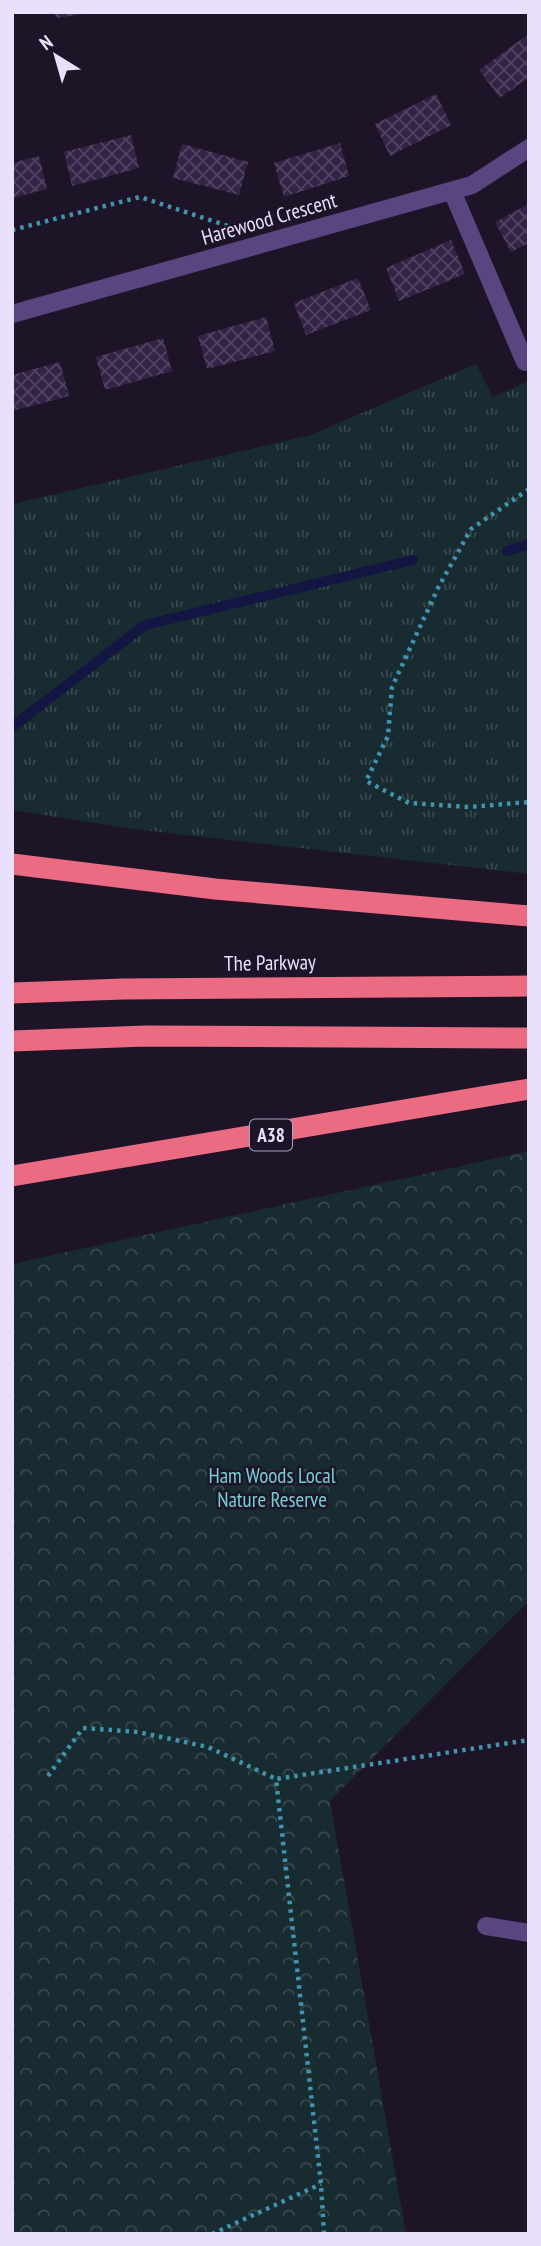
<svg xmlns="http://www.w3.org/2000/svg" width="541" height="2246" viewBox="0 0 541 2246" font-family="'PT Sans Narrow',sans-serif">
	<style>
		.grass { fill: url(#grass-tufts) }
		.park { fill: url(#park-crowns) }
		.lines { fill: none; stroke-linecap: round; stroke-linejoin: round }
		.stream { stroke: #131643; stroke-width: 10 }
		.building { fill: url(#building-cross-hatch) }
		.path { stroke: #4293ad; stroke-width: 4.5; stroke-dasharray: 3.5 5; stroke-linecap: butt }
		.minor { stroke: #594681; stroke-width: 18 }
		.highway { stroke: #ea6b82; stroke-width: 21 }
		.labels { text-anchor: middle; stroke-width: 5; stroke-linejoin: round; paint-order: stroke }
		.shield { fill: #1e1428; stroke: #aea3bc; stroke-width: 2 }
		.shield-label { font-size: 19px; font-weight: bold; fill: #ebe0fb }
		.street-label { font-size: 21px; fill: #ebe0fb; stroke: #1e1428 }
		.park-label { font-size: 21px; fill: #74ced2; stroke: #1e1428 }
	</style>
	<defs>
		<pattern id="grass-tufts" width="24" height="20" patternUnits="userSpaceOnUse" patternTransform="scale(1.75)"><rect width="24" height="20" fill="#182b31"/><path d="M3 7l-1-3M5 7V3M7 7l1-3M15 17l-1-3M17 17v-4M19 17l1-3" fill="none" stroke="#3a4950"/></pattern>
		<pattern id="park-crowns" width="20" height="18" patternUnits="userSpaceOnUse" patternTransform="scale(1.75)"><rect width="20" height="18" fill="#182b31"/><path d="M2 6a3 3 0 1 1 6 0M12 15a3 3 0 1 1 6 0" fill="none" stroke="#3a4950"/></pattern>
		<pattern id="building-cross-hatch" width="8" height="8" patternUnits="userSpaceOnUse" patternTransform="scale(1.75)"><rect width="8" height="8" fill="#352347"/><path d="M0 0l8 8M0 8l8-8" fill="none" stroke="#524362"/></pattern>
	</defs>
	<rect width="100%" height="100%" fill="#1e1428"/>
	<path class="grass" d="M476 364 493 397 529 381V874L134 829 12 810V504L311 435Z"/>
	<path class="park" d="M529 1151V1601L330 1801 406 2234H12V1264Z"/>
	<g class="lines">
		<path class="stream" d="M507 551 529 544
			M12 727 145 625 413 560"/>
	</g>
	<path class="building" d="M55 12H84V14L56 18Z
		M529 34V77L500 98 479 70Z
		M436 94 451 125 390 156 375 124Z
		M131 135 139 168 72 186 64 152Z
		M340 143 349 176 284 197 274 163Z
		M182 144 248 162 239 195 173 178Z
		M39 156 47 189 12 198V163Z
		M529 204V243L511 252 495 222Z
		M451 240 465 274 399 301 386 268Z
		M358 278 371 310 306 335 294 303Z
		M266 317 275 351 207 369 198 336Z
		M163 338 172 371 105 390 96 357Z
		M60 362 69 396 12 411V375Z"/>
	<g class="lines">
		<path class="path" d="M12 230 140 197 228 226
			M529 489 471 529 438 588 392 687 388 736 366 781 409 803 469 807 529 802
			M48 1776 83 1728 138 1732 208 1747 276 1779
			M212 2234 321 2184
			M324 2234 321 2184 276 1779 529 1740"/>
		<path class="minor" d="M452 191 525 362
			M12 314 472 185 529 148
			M486 1926 529 1933"/>
		<path class="highway" d="M12 864 215 889 529 916
			M12 993 123 989 529 986
			M12 1041 146 1036 529 1038
			M12 1176 529 1089"/>
	</g>
	<g class="labels">
		<rect class="shield" x="250" y="1119.5" width="42" height="31" rx="5"/>
		<g class="shield-label">
			<text x="271" y="1142">A38</text>
		</g>
		<g class="street-label">
			<text transform="translate(269 219) rotate(-16)" y="7">Harewood Crescent</text>
			<text transform="translate(270 963) rotate(-1)" y="7">The Parkway</text>
		</g>
		<g class="park-label">
			<text x="272" y="1483">Ham Woods Local<tspan x="272" dy="24">Nature Reserve</tspan></text>
		</g>
	</g>
	<rect width="541" height="2246" fill="none" stroke="#ebe0fb" stroke-width="28"/>
	<g transform="translate(56 56) rotate(323)" stroke="#1e1428" stroke-width="5" paint-order="stroke">
	<path d="M0-5L12 26L0 18L-12 26Z" fill="#ebe0fb"/>
	<text y="-10" font-size="19" font-weight="bold" text-anchor="middle" fill="#ebe0fb">N</text>
	</g>
</svg>
